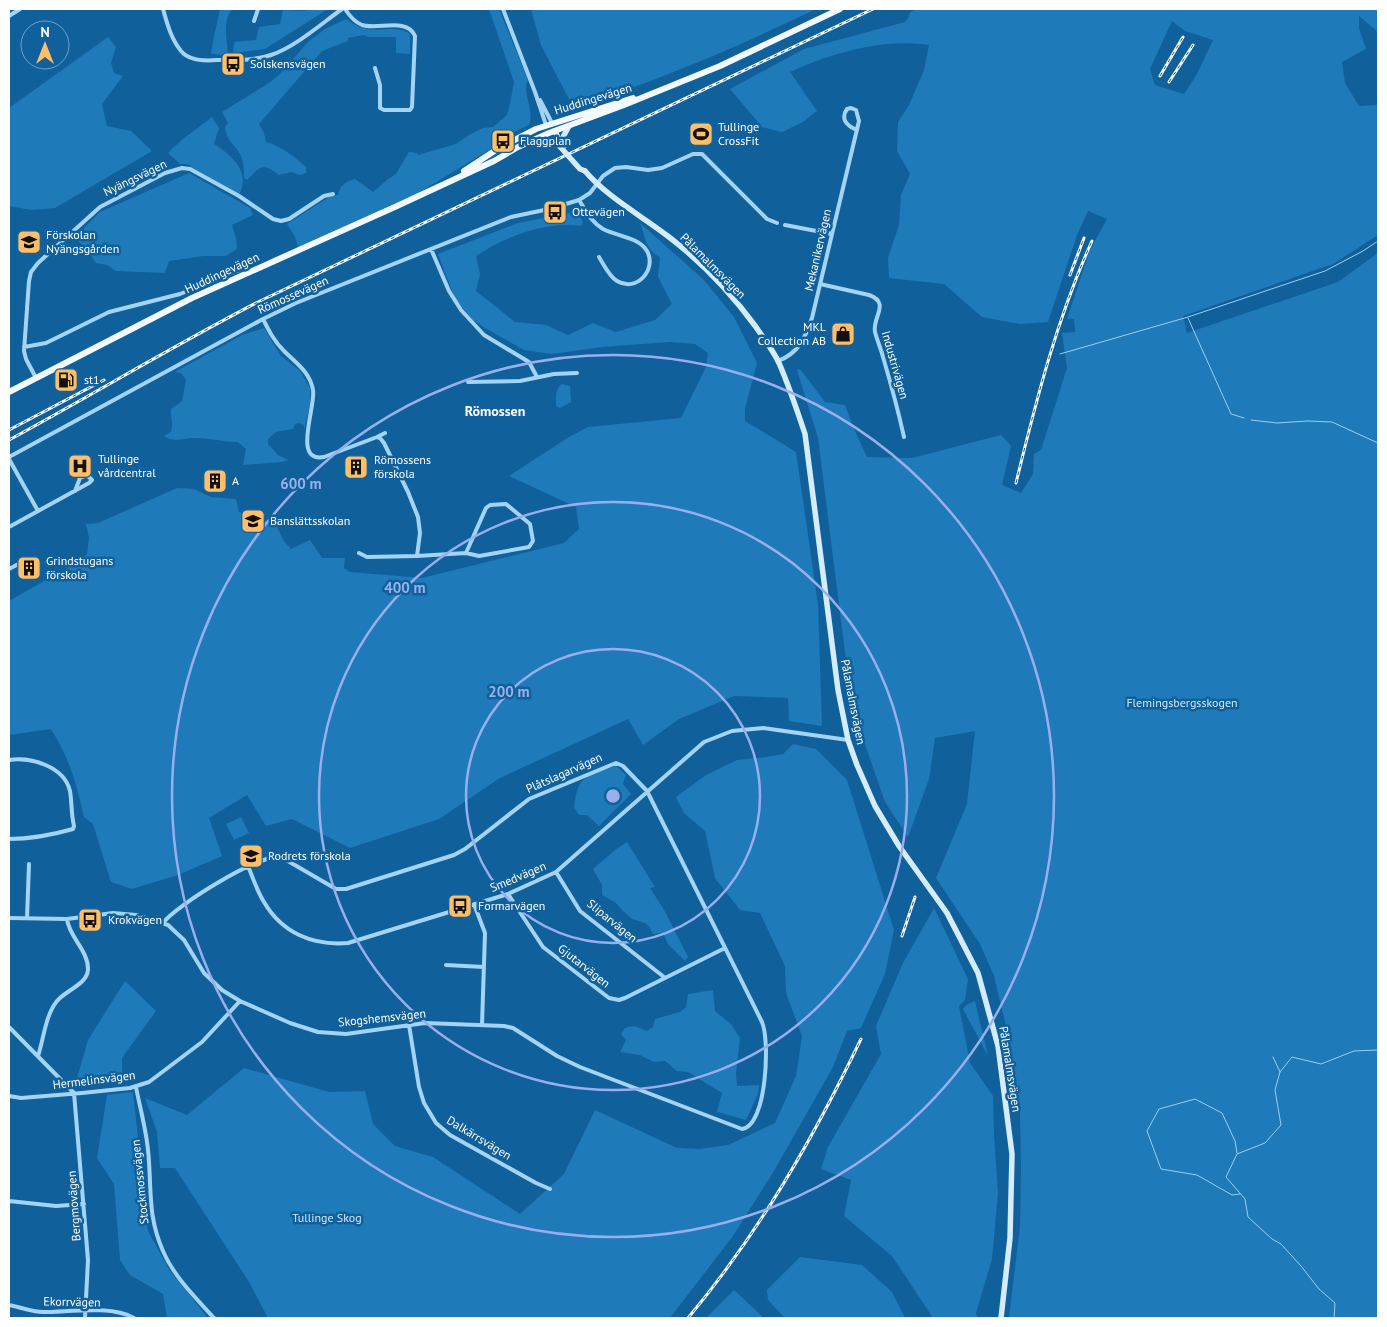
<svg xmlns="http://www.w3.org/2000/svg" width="1387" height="1327" viewBox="0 0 1387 1327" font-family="'PT Sans',sans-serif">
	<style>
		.green { fill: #1f7ab9; fill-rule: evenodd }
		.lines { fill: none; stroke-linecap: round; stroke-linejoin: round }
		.stream { stroke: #96d1f8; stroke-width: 1 }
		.street { stroke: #a4d4f5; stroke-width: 4 }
		.secondary { stroke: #d5ecfd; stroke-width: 5.5 }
		.primary { stroke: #f2f9ff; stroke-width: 6 }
		.rail-casing { stroke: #fff; stroke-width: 3 }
		.rail { stroke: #10609c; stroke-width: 1; stroke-dasharray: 4; stroke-linecap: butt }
		.secondary-bridge { stroke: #d5ecfd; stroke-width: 5.5 }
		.ring { fill: none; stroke: #99afed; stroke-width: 2.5 }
		.labels { text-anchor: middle; stroke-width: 5; stroke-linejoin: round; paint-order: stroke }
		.poi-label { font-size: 12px; fill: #fff; stroke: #10609c; text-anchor: start }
		.street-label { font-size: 12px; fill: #fff; stroke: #10609c }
		.park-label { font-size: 12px; fill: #cdeafe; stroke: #10609c }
		.neighbourhood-label { font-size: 14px; font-weight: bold; fill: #fff; stroke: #10609c }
		.centre { fill: #99afed; stroke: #10609c; stroke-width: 2.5 }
		.ring-label { font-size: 15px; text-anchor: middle; font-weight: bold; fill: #99afed; stroke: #10609c; stroke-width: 5; stroke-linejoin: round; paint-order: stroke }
	</style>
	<rect width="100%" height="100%" fill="#10609c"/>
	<path class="green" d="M220 9H232C222 22 227 40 228 55L211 54C213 38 217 25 220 9Z
		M306 9H328L265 49 233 53 234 42 256 40 259 27 280 24 283 10 305 11Z
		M489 9H499L528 80C521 93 535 108 529 125L499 139V144L420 192 298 247 295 237 287 224 331 196 338 195C340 186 345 181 355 179L373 192 388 179 396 174 409 152 417 153 418 155 456 144 469 135 483 128 493 127 507 115 510 104 514 82Z
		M531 9H816C737 47 657 82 573 107L541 45Z
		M917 9H1378V32L1359 16V28L1366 49 1342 62 1345 83 1359 106 1378 105V235L1333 264 1183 316 1187 333 1338 282 1378 253V1318H1009L1020 1226 1021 1168 1020 1113 1009 1039 994 976 980 944 936 878 967 804 975 731 935 738 929 779 908 837 885 802 859 727 848 676 818 438 797 370 800 369 825 402 845 405 855 431 867 457 912 458 1001 435 1011 446 1002 485 1021 493 1033 474 1034 454 1041 450 1067 368 1062 333 1075 332 1074 319H1067L1090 250 1107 219 1088 211 1077 235 1048 322 1020 324 982 317 944 284 889 278 888 258 899 225 901 195 910 174 897 151 898 122 909 105 924 70 929 45C883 38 832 53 790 72L817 111 803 122 782 132 762 127 730 89 804 49 905 22 909 17 910 12ZM1172 21 1185 31 1213 40 1197 74 1184 94 1155 85 1150 69Z
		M346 19C351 22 357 27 363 28 379 33 396 24 410 34V54L396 53V37H367L364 35 348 38V41L322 51 259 124 264 133 266 142C281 146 295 157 306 167V173L300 175 292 172 279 175C261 161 260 168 247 180L244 178C244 170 244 161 240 154 234 143 226 141 225 127L228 123 222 112 269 83 280 74 308 42 325 29Z
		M108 37 116 47 111 63 114 73 123 76 102 104 107 126 131 131 152 151 55 208 32 210 9 206V108Z
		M212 117 219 128 214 144C233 156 251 172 239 195L190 168 191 166 186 164H180L168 153C181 139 197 129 212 117Z
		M189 173 250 208 253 215 232 225 236 238 237 249 226 256H203L169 261 165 273 116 271 107 265 96 263 86 248 74 238 100 212Z
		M575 212 578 213 583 222 581 226C545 221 505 237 476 256L480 274 476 291 515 322 546 325 568 335 593 323 616 332 655 320 672 304 658 277 660 257C645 250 646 238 640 223L704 280 734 317 757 363 745 408V421L796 452 818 604 822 726 789 721 788 698 734 696 679 719 643 745 628 719 500 778 439 819 350 848 292 819 266 826 247 795 209 818 222 856 178 875 132 889 111 882 93 824 84 817C76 782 70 760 51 729L9 735V601L72 565 75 561 87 555 89 538 86 524 98 523 177 488 194 489 211 497 236 499 239 512 276 525 284 541 291 549 310 540 322 558H345L344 568 350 572 422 578 564 543 579 529 576 507 509 476 569 437 588 427 681 418 706 367 708 353 695 344 670 342 602 347 552 354 524 350 485 328 472 319 455 299 438 254 518 223Z
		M264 328 280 355 300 371 310 388V405L304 430V425L299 423 295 424 293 429 276 432 268 439V444L278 455 288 460 282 462 243 465 246 449 238 442C224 442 209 438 195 438 185 438 173 443 164 436L171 432C174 420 170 419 171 409L182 401 186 380 181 373 175 372 242 335Z
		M562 384 570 386 571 402 560 408 556 406C556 398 555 389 562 384Z
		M793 744 816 749 847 780 894 930 885 974 861 1028 847 1031 833 1067 774 1171 733 1236 670 1318H268L249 1282 175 1168H160L157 1132 145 1098 187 1115 244 1068 329 1092 365 1091 373 1124 395 1146 433 1157 520 1214 564 1174 595 1110 677 1148 700 1149 728 1145 775 1123 796 1076 802 1036 786 993 785 966 760 913 740 910 715 878 705 831 684 813 676 797 706 775 737 760 767 757 783 754Z
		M616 766 626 775 623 784 631 794 599 826 587 815H579L574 807C578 773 587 777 616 766Z
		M241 817 249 833 234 840 226 824Z
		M627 842 655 887 650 888 663 908 688 957 685 961 668 944 663 933 653 934 649 926 645 923 632 919 623 911 616 903 602 895V885L593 869 615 850Z
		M934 908 968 979 965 1000 959 1006 970 1063 993 1096 994 1134 998 1193 992 1259 976 1313 978 1318H933L892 1256 844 1216 851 1180 821 1169 828 1147 881 1054 876 1026 903 963Z
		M125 981 156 1011 122 1058V1083L75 1085 88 1040Z
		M713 990 715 1011 731 1024 740 1038 736 1074 737 1086 759 1085 758 1094 746 1120 717 1112 722 1093 688 1072 677 1071 665 1061 654 1062 640 1055 620 1052 626 1040 621 1034 625 1028 634 1026 647 1031 653 1027 655 1019 680 1012 686 1007 688 994Z
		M975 1001 988 1056 963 1009 966 1005Z
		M133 1092 148 1231 170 1271 208 1318H167L163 1294 130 1275 120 1260 114 1184 97 1158 107 1095Z
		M800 1257 862 1265 892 1292 905 1318H785L768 1300 767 1290Z
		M734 1290 764 1318H706Z"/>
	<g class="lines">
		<path class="stream" d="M1188 318 1231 414 1244 418
			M1060 354 1188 317 1325 271 1363 251 1378 241
			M1251 420 1277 423 1307 421 1332 422 1378 443
			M1273 1057 1280 1072
			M1237 1153 1235 1141 1222 1113 1195 1099 1159 1109 1147 1131 1161 1169 1197 1175 1232 1195 1240 1194
			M1334 1318 1335 1303 1319 1289 1301 1266 1281 1244 1272 1239 1248 1217 1245 1199 1226 1177 1237 1154 1265 1143 1281 1125 1275 1090 1280 1072 1292 1057 1321 1064 1354 1051 1378 1050"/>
		<path class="street" d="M163 9C167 23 171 39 181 51 189 61 206 61 217 60 235 60 254 61 271 55 295 47 321 24 342 9
			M345 9C349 15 354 22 362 25 378 30 407 17 415 36L412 107 410 110H384L380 108V85L375 68
			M503 9 535 92 546 125
			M9 16 20 9
			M254 21 258 9
			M540 100 552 123
			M579 200C586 211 591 222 603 229 616 236 639 237 647 251 657 269 637 293 617 281 609 276 604 265 599 257
			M785 225 832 234
			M431 249 449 291 461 310 484 335 529 362 537 377
			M820 284 869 295C891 303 872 317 875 332 877 340 881 349 883 357 891 384 898 410 904 437
			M263 319C269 331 274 341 284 351 296 363 310 372 313 390 316 407 292 463 324 457L377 437 385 433
			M24 347 46 343 109 312 180 294 239 270
			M778 361C799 353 805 338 812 318L859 121 856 110 851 108 847 109C840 119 847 126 857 130
			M36 378 26 359 24 351 29 281 31 272 38 263 100 207 165 173 182 168 190 169 239 196 273 219 281 221 289 219 324 196 333 194
			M468 382 520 381 554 374 577 373
			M377 437 380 438 384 443 408 492 418 517 420 533 417 556 466 553 479 556 529 547 533 541 530 524 506 504 490 505 486 508 466 553
			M9 457 263 319 296 303 511 217 549 209 579 200 590 193 603 176 615 168 626 167 648 170 662 168 693 154H702L767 219 777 223
			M9 459 38 511
			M9 527 89 483 92 480 87 475 80 478 75 491
			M359 553 367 557 417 556
			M9 569 26 560
			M9 760C31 757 64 766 70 791 72 803 71 814 74 826L73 829C52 835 31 839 9 839
			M248 866C253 878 257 891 264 902 282 933 313 946 348 943L508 894 556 872 704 742 732 731 763 728 848 740
			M556 872 580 911 664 977
			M508 894 543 947 609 998 619 1000 625 998 725 948
			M474 904 485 933 482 1025
			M9 918 67 919 113 913 136 915 168 925 184 940 204 973 222 990 240 1001 290 1023 318 1032 346 1034 425 1023 504 1026 513 1028 557 1056 580 1067 742 1129C767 1126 770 1040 762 1022L647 791 623 766 616 763 529 799 465 849 454 855 346 889H336L281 857C262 852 175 906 163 923
			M27 918 29 864
			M446 965 484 967
			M409 1025 419 1087 424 1103 436 1123 450 1135 536 1183 550 1189
			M9 1027 74 1093 88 1260 85 1318
			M38 1056C44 1038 45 1016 57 1001 66 990 88 984 88 969 88 950 69 937 67 919
			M136 1087C140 1108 146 1129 148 1150 152 1188 147 1215 163 1251 174 1277 196 1298 214 1318
			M9 1096 21 1098 82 1093 130 1088 149 1082 202 1042 240 1001
			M9 1201 56 1206 84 1204
			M9 1305C20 1307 32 1312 43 1312 69 1312 111 1305 134 1318"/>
		<path class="secondary" d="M555 131 558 138
			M564 146 563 137 569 126
			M585 171C607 197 642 216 669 237 703 263 731 293 756 327 764 339 773 350 779 363 789 386 797 410 805 434L838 690 848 740 857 765 875 806 899 846 947 913 978 973 998 1046 1012 1154 1010 1238 1001 1318"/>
		<path class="primary" d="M464 171 499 148 536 129 633 98
			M9 392 192 298 397 206 494 161 518 147 549 133 624 105 720 66 840 9"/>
		<g class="rail-casing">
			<path id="rail" d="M1160 76 1183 37
				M1169 82 1193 45
				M1070 275 1084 238
				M9 430 104 380
				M9 440C92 395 173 346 258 302L873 9
				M1016 483C1036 401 1057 318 1092 241
				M902 936 915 897
				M688 1318C759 1233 813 1139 861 1039"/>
		</g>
		<use href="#rail" class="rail"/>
		<path class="secondary-bridge" d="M555 141 580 169 585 171"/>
	</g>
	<g class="ring">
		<circle cx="613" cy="796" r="147"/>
		<circle cx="613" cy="796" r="294"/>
		<circle cx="613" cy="796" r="441"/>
	</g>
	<defs>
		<g id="bus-square" transform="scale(1.25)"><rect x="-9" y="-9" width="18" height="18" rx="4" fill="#ffbf68" stroke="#10609c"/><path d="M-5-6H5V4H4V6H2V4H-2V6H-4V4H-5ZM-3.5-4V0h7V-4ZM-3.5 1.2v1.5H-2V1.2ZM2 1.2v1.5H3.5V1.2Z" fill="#111"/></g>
		<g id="stadium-square" transform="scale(1.25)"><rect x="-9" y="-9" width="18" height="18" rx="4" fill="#ffbf68" stroke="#10609c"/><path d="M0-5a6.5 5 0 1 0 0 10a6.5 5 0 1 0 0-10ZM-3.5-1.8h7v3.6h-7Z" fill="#111"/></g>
		<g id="school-square" transform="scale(1.25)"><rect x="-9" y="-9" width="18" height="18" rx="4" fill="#ffbf68" stroke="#10609c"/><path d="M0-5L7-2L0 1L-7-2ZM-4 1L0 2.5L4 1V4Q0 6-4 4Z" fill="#111"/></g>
		<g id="shop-square" transform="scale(1.25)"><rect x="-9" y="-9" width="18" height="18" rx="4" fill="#ffbf68" stroke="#10609c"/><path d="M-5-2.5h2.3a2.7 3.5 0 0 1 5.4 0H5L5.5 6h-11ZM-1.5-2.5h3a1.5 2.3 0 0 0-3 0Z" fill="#111"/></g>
		<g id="fuel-square" transform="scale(1.25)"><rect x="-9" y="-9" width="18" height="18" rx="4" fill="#ffbf68" stroke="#10609c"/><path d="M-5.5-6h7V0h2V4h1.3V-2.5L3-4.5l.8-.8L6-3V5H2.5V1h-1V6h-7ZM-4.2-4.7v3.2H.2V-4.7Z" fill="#111"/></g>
		<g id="hospital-square" transform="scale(1.25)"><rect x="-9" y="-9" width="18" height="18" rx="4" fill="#ffbf68" stroke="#10609c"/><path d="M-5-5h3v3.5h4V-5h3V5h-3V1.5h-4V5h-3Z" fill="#111"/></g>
		<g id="building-square" transform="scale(1.25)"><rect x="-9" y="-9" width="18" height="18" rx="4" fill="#ffbf68" stroke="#10609c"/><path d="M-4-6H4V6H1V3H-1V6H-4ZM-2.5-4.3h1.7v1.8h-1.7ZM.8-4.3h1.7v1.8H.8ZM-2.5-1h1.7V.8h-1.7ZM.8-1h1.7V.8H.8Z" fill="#111"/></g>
	</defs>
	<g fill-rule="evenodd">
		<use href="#bus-square" x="233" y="64"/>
		<use href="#stadium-square" x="701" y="134"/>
		<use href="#bus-square" x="503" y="141"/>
		<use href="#bus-square" x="555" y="212"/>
		<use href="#school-square" x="29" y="242"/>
		<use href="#shop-square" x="843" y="334"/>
		<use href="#fuel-square" x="66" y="380"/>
		<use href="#hospital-square" x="80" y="466"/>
		<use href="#building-square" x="356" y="467"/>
		<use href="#building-square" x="215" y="481"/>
		<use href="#school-square" x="253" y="521"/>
		<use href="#building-square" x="29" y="568"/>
		<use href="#school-square" x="251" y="856"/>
		<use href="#bus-square" x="460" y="906"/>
		<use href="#bus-square" x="90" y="920"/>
	</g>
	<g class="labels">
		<g class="poi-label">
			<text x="250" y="68">Solskensvägen</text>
			<text x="718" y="131">Tullinge<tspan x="718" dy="14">CrossFit</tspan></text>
			<text x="520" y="145">Flaggplan</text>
			<text x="572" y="216">Ottevägen</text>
			<text x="46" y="239">Förskolan<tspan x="46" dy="14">Nyängsgården</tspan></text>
			<text x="826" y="331" text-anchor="end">MKL<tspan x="826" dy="14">Collection AB</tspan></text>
			<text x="84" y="384">st1</text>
			<text x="98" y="463">Tullinge<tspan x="98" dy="14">vårdcentral</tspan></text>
			<text x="374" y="464">Römossens<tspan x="374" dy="14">förskola</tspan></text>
			<text x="232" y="485">A</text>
			<text x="270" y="525">Banslättsskolan</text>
			<text x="46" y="565">Grindstugans<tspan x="46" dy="14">förskola</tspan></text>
			<text x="268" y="860">Rodrets förskola</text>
			<text x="478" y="910">Formarvägen</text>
			<text x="108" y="924">Krokvägen</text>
		</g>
		<g class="street-label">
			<text transform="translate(593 99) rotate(-17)" y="4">Huddingevägen</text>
			<text transform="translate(135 178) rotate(-26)" y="4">Nyängsvägen</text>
			<text transform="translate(818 250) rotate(-77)" y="4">Mekanikervägen</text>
			<text transform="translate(713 266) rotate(45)" y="4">Pålamalmsvägen</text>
			<text transform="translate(222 273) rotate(-25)" y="4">Huddingevägen</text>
			<text transform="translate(293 295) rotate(-24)" y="4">Römossevägen</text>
			<text transform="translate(895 365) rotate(74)" y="4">Industrivägen</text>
			<text transform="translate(853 702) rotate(79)" y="4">Pålamalmsvägen</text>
			<text transform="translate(564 773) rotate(-24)" y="4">Plåtslagarvägen</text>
			<text transform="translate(518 877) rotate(-23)" y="4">Smedvägen</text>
			<text transform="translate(612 921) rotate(39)" y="4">Sliparvägen</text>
			<text transform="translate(584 966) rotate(38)" y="4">Gjutarvägen</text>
			<text transform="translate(382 1018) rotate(-6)" y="4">Skogshemsvägen</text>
			<text transform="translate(1010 1069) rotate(81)" y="4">Pålamalmsvägen</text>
			<text transform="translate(94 1080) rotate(-7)" y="4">Hermelinsvägen</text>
			<text transform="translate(479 1138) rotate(31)" y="4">Dalkärrsvägen</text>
			<text transform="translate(140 1182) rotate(-96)" y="4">Stockmossvägen</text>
			<text transform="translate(74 1206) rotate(-94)" y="4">Bergmovägen</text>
			<text transform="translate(72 1302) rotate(1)" y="4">Ekorrvägen</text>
		</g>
		<g class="park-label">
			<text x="1182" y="707">Flemingsbergsskogen</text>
			<text x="327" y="1222">Tullinge Skog</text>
		</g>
		<g class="neighbourhood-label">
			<text x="495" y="416">Römossen</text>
		</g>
	</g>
	<circle cx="613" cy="796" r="8" class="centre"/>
	<g class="ring-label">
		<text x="301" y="489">600 m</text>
		<text x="405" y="593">400 m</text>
		<text x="509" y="697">200 m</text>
	</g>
	<rect width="1387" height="1327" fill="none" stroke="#ffffff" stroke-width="20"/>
	<g transform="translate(45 45)"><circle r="24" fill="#10609c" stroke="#70a0c4"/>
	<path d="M0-4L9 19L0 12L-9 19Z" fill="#ffbf68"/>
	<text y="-8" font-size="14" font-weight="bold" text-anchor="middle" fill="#ffffff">N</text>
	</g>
</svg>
